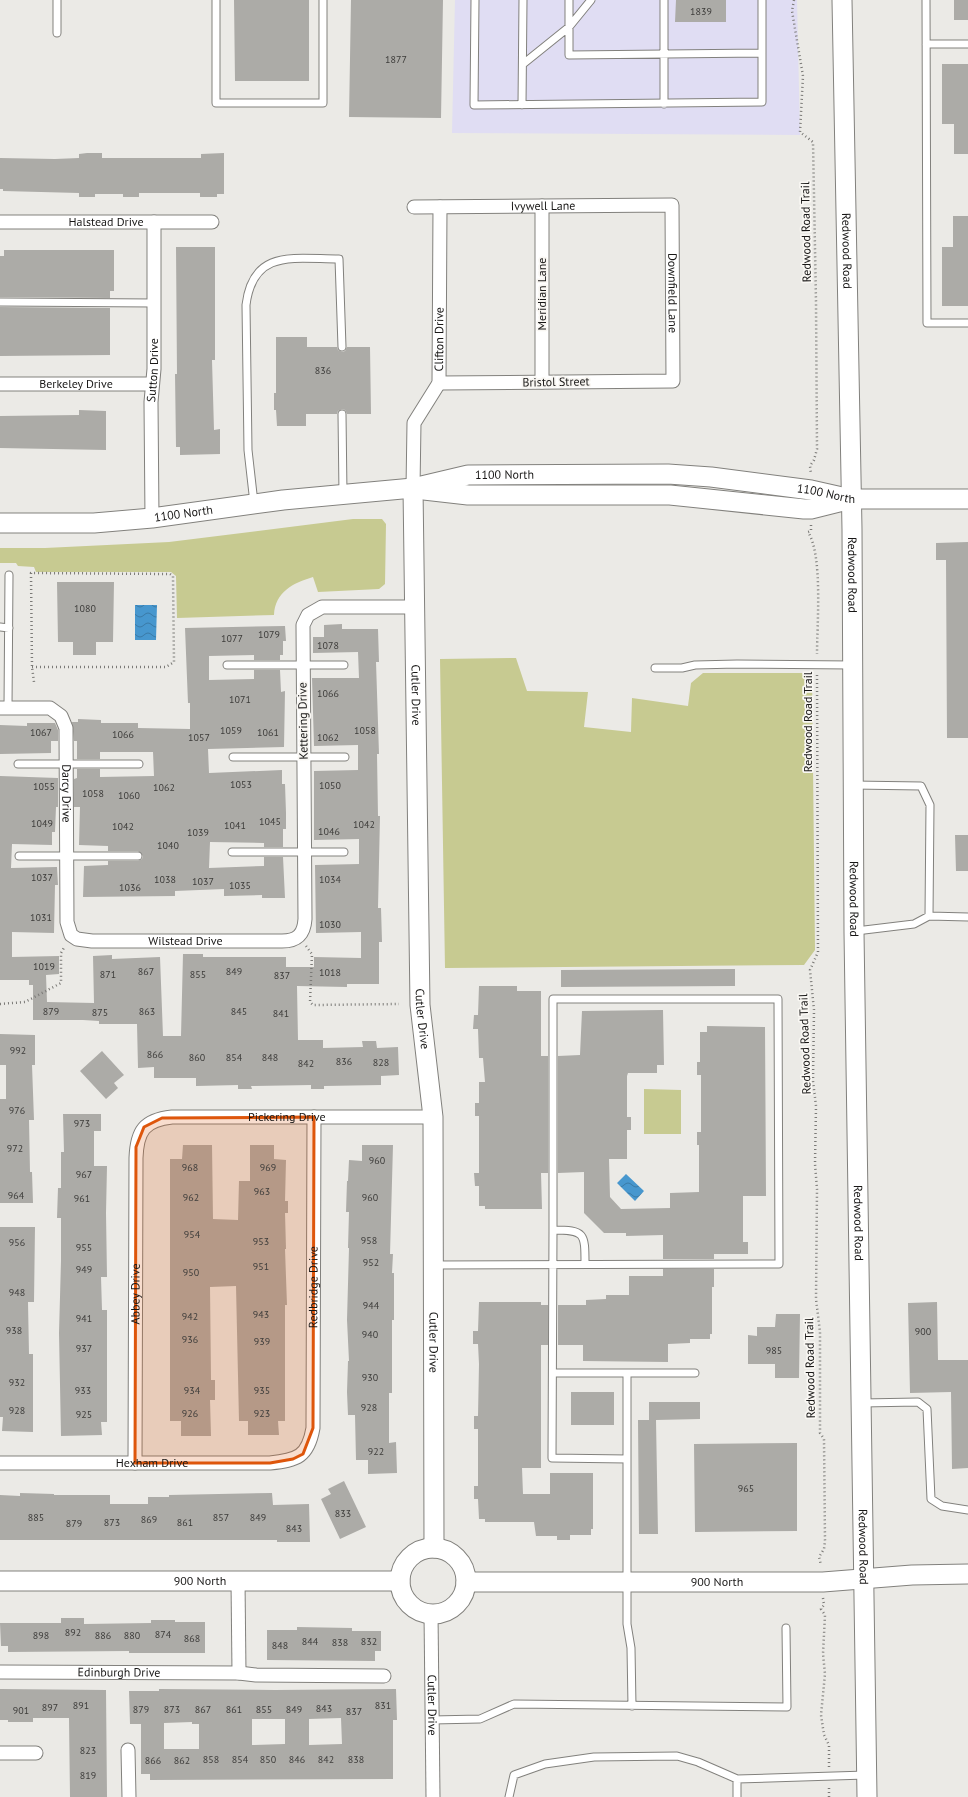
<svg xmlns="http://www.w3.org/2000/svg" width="968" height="1797" viewBox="0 0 968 1797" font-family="'PT Sans',sans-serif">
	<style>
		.commercial { fill: #e0ddf3 }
		.green { fill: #c7ca91 }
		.water { fill: url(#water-waves) }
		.building { fill: #acaba7; fill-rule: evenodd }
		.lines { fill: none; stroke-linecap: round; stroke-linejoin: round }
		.lane-casing { stroke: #82817d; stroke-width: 9 }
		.street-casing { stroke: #82817d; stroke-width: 15 }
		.secondary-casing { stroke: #82817d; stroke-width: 21 }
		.path { stroke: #7b7a77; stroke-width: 2.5; stroke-dasharray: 1 3; stroke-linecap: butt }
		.lane { stroke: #fff; stroke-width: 7 }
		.street { stroke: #fff; stroke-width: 13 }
		.secondary { stroke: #fff; stroke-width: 19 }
		.marked { fill: #de560c; fill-opacity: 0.2; stroke: #de560c; stroke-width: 3; stroke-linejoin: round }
		.labels { text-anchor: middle; stroke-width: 3.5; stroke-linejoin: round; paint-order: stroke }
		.number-label { font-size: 10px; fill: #3d3c3a }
		.street-label { font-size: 12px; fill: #181716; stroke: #f9f7f3 }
	</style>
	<defs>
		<pattern id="water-waves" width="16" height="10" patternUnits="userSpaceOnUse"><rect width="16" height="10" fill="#4797ce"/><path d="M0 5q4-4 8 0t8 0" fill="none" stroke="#3a7aa6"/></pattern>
	</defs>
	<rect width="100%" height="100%" fill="#ebeae6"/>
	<path class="commercial" d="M455 0H797L800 135 452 133Z"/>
	<path class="green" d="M353 519H382L386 524 385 584 379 589 318 592 313 577C293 583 275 592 274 615L177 618 176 576 171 572H36L34 567 18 566 16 563H0V548H45L169 542Z
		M516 658 527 691 588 692 584 727 631 732 632 698 688 706 691 683 703 673H812L815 950 804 965 445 968 440 659Z
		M644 1089 681 1090V1134H644Z"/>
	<path class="water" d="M135 605H157L156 640H135Z
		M626 1174 644 1191 635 1201 617 1183Z"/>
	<path class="building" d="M234 0H309V81H235Z
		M351 0H443L441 118 349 117Z
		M676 0H726V22H675Z
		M954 0H968V20H954Z
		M942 64H968V154H954V124H942Z
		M87 153H102V158H201V154L224 153V194H217V197H200V193H139V197H123V194H95V197H79V193L3 191V189H0V158L55 159 79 158V154Z
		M953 216H968V306H942V247H953Z
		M176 247H215V360H212L214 430 220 429V454L180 455V447H176L175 374H177Z
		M4 250H114V291H110V298L0 297V256H4Z
		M0 307 110 308V355L0 356Z
		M276 337H307V347H337L338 350 342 352 345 351 347 347H370L371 414H347L345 410 342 409 338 411 337 414H306V426H277L276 410H274V393H276Z
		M79 410 106 411V450L0 448V416L79 415Z
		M968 542V738H947L946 560H936V543Z
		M57 582H114L113 642H96V655H73V642H58Z
		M342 624V629H378L379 662H376L379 754H377L378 816H380L378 908H381L382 942H379V984H347V987L297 986 298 1040H323V1048L363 1047 362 1041H376L377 1048 398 1047 399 1075 381 1076V1085L324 1086V1089H311V1085L251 1086 252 1089H238V1085L196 1086V1078H154V1067L138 1068 137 1024H99V1021L83 1020H33V985H29V980H0V776L58 778V807H56L55 832H52V845L12 844 11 868 57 867 58 885H55L54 933 12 932V957L59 956V974L46 975 47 1002 94 1003 93 956 112 955V959L160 957 163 1036H181L183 954H203V957H286V967H314V957L361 958V932L316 933 315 865 359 864V839L314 840V771L358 770V745L314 746 312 678H359L358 652 313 653V637H324V625Z
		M285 626 286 641H283V655H280V660H254V655L209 656V680L254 679V670H280L281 692 285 691 284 747 208 749 209 773 282 770V784H285L286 813V829H283V847H264V843L210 842 209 868 264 866V857H283L285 898H262V895L224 896V889L175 891V896L83 897 84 866 108 865V861H138L142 859 143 856 138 851H108V846L79 845 80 807H74V779L77 778V769H100V777L154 776 153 752H100V759H77V741H74L72 722H78V719L101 720V723H138V728L190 729V703H188L185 628Z
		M27 723H55L58 730V741H51V753L0 754V725L27 726Z
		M955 835H968V871H956Z
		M735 969V986L561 987V970Z
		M479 986H517V991H541V1056H548V1173H541L542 1209H485V1206H479V1186H475L474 1173H479V1116H475V1103H479V1082H485L483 1058H479L478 1029H473L474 1015H478Z
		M663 1010 664 1065H657V1073H628L627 1076V1117H631V1130H627V1159H609L610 1197 621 1209 670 1208V1193L699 1192V1145H697V1132H701V1075H697V1062H700V1032H707V1026L765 1027 766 1196H743V1242H748V1254H714V1259H663V1235L626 1236V1233H604L584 1213V1172L558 1173V1056L580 1055 582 1011Z
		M0 1034 35 1035V1065H32L34 1120H29L30 1172H32L33 1203H0V1099H6V1065H0Z
		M102 1051 124 1075 114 1083 118 1088 106 1099 80 1071Z
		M63 1114H101V1131H94V1166H107L106 1213 107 1277H101L102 1310H107V1422H101L102 1435 61 1436 59 1333 61 1261V1218H57L58 1188H61V1152H64Z
		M183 1145H212L213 1219 238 1220 239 1181H250V1145H274V1159L286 1160 285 1201H288V1213H285L286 1249H285L287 1305H285V1421H278L279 1435H248V1421H239L236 1286 210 1287 211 1380H215V1400H210L211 1436H181V1421H170V1159H182Z
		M362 1145H393L390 1254H393L392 1273H394V1320H392V1393H389V1443L396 1442 397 1473 368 1474V1460H356L355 1415H348L347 1392 348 1361H349L347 1320 349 1248H348L349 1212H346L347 1181H348L349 1160 362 1161Z
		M0 1227H35L34 1302H28L29 1354H33V1432L2 1431 3 1417H0Z
		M663 1269H714V1287H712V1334H710V1339H690V1343L668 1344V1362L583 1361V1345H558V1305H586V1300L606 1299V1295H629V1276H663Z
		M479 1302H541V1305H548V1345H541V1468H522L523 1494H550V1473H593V1529H591V1535H570V1540H557V1536H536L534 1522H485V1519H479L478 1499H474V1486H478V1429H474V1416H478L479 1364 478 1344H473V1331H478Z
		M937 1302 938 1360H968V1468L952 1469 951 1392 910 1393 908 1303Z
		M776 1314H800L799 1378H775V1364H748V1335L757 1336V1327H775Z
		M571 1392H614V1425H571Z
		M649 1402H700V1419L656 1420 658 1534H639L638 1420H649Z
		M797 1443V1531L695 1532 694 1444Z
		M344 1481 366 1527 340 1539 321 1499 331 1494 328 1489Z
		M20 1493 54 1494V1495H110V1504H148V1497H169V1495L272 1493 273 1505 309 1504 310 1542H277V1540H0V1495L20 1496Z
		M61 1618H84V1624L151 1623V1620H175V1622H205V1653H129V1651L8 1652V1646H1L0 1623H61Z
		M297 1627 352 1628V1631H381V1651H375V1661L267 1660V1630H297Z
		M0 1689 106 1690 107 1797H70L69 1718H33V1722H8V1720H0Z
		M159 1689 275 1690 396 1689 397 1720H393V1779L150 1780V1774H141V1724H130L129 1691H159ZM341 1718 342 1744 309 1745V1719ZM252 1719H285V1744L252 1745ZM192 1722V1724H199V1749H164V1723Z"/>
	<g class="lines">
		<g class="lane-casing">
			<path id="lane" d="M216 0V103H323V0
				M475 0 474 105 762 102V0
				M569 0V55L762 53
				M926 0 927 323H968
				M57 33V0
				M926 44H968
				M523 64 569 27 591 0
				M664 104V0
				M522 105 523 0
				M0 302 154 303
				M342 414 343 494
				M254 503 248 450 246 305C253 248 295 259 339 259L342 347
				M0 627 9 628
				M227 665H344
				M655 668H682L695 665 737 664 852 665
				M8 707 9 575
				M233 757H345
				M18 764H139
				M853 785 921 786 930 805 929 916 914 924 856 931
				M232 852H344
				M19 856H138
				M929 916 968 917
				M553 1230C585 1230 585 1233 585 1264
				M435 1265 779 1264 778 999H553V1230L552 1458 627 1459
				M553 1373H695
				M627 1373V1624L631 1648 632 1706
				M862 1403 918 1402 927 1409 931 1499 942 1506 968 1510
				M432 1720 480 1719 514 1704 787 1707 786 1628
				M737 1779V1797
				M509 1797 514 1775 545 1764 594 1757 677 1756 698 1762 737 1779 866 1775"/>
		</g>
		<g class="street-casing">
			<g id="street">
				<path d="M542 206V382"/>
				<path id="s1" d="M414 207 672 205 673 381 439 383"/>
				<path id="s2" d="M0 222H212"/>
				<path id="s3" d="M0 384H152"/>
				<path id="s4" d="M413 488 414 423 439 383 440 207"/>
				<path id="s5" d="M152 518 151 402 154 369V222"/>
				<path id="s6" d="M0 708H50L61 716 66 728 67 922 71 935 77 939 92 941H282C298 941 304 934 305 919L303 625 308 615 322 607H415"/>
				<path id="s7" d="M0 1463H270C297 1460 308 1457 313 1428L314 1117"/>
				<path id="s8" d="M135 1463 136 1158C137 1131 144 1120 172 1117H433"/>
				<path d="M238 1581 239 1673"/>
				<path id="s9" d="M431 1613 433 1797"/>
				<path id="s10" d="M0 1672 239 1673 256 1675 384 1676"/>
				<path d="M128 1750 129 1797"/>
				<path d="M0 1753H36"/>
			</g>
		</g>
		<g class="secondary-casing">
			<g id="secondary">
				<path id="s11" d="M842 0 852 529 854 932 867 1797"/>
				<path id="s12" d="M413 488 420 1005 433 1117 434 1548"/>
				<path d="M424 490 468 495H670L804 509H811L847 500"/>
				<path id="s13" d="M0 523H94L152 518 283 500 413 488 468 475 668 474 711 477 811 490 851 499H968"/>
				<circle cx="433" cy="1581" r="33"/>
				<path id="s14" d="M0 1581H400"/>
				<path id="s15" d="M466 1582H823L912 1575 968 1574"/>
			</g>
		</g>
		<path class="path" d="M794 0 792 11 803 76 800 132 813 142 816 302 817 449 814 460 810 466 811 474
			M811 525V531L808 532C823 555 817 625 817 654
			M32 667H166L174 662 173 576 170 574 31 573 32 667 34 682
			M817 675 818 952 810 970 814 1010 813 1081 816 1106 815 1164 817 1189 816 1299 820 1332V1433L824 1439 825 1541 824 1549 819 1557 821 1565
			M306 946 312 954 310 1002 313 1005 399 1004
			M0 1004 25 1002 61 983V953L65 946
			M823 1598 824 1605 821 1609 825 1615 823 1654 825 1674 821 1715 824 1735 829 1745V1767
			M829 1797V1788"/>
		<use href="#lane" class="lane"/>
		<use href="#street" class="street"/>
		<use href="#secondary" class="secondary"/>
	</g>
	<path class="marked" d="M314 1117 313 1428 303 1454 293 1459 270 1463H135L136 1147 144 1127 162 1118Z"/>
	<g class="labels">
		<g class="number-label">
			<text x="701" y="15">1839</text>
			<text x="396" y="63">1877</text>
			<text x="323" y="374">836</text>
			<text x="85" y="612">1080</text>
			<text x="269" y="638">1079</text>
			<text x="232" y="642">1077</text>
			<text x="328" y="649">1078</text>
			<text x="328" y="697">1066</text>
			<text x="240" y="703">1071</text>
			<text x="231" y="734">1059</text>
			<text x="365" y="734">1058</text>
			<text x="41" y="736">1067</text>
			<text x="268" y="736">1061</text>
			<text x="123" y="738">1066</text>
			<text x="199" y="741">1057</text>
			<text x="328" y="741">1062</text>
			<text x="241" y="788">1053</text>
			<text x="330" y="789">1050</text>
			<text x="44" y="790">1055</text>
			<text x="164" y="791">1062</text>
			<text x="93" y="797">1058</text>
			<text x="129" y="799">1060</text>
			<text x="270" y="825">1045</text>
			<text x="42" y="827">1049</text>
			<text x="364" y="828">1042</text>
			<text x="235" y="829">1041</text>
			<text x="123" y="830">1042</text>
			<text x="329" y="835">1046</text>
			<text x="198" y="836">1039</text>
			<text x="168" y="849">1040</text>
			<text x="42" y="881">1037</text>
			<text x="165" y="883">1038</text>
			<text x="330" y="883">1034</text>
			<text x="203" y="885">1037</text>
			<text x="240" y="889">1035</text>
			<text x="130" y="891">1036</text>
			<text x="41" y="921">1031</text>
			<text x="330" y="928">1030</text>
			<text x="44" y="970">1019</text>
			<text x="146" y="975">867</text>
			<text x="234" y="975">849</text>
			<text x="330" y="976">1018</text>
			<text x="108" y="978">871</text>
			<text x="198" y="978">855</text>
			<text x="282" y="979">837</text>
			<text x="51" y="1015">879</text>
			<text x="147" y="1015">863</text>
			<text x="239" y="1015">845</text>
			<text x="100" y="1016">875</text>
			<text x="281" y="1017">841</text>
			<text x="18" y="1054">992</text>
			<text x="155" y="1058">866</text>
			<text x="197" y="1061">860</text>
			<text x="234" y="1061">854</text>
			<text x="270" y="1061">848</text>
			<text x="344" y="1065">836</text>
			<text x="381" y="1066">828</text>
			<text x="306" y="1067">842</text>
			<text x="17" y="1114">976</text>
			<text x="82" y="1127">973</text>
			<text x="15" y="1152">972</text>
			<text x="377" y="1164">960</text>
			<text x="190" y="1171">968</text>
			<text x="268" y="1171">969</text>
			<text x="84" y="1178">967</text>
			<text x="262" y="1195">963</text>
			<text x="16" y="1199">964</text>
			<text x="191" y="1201">962</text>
			<text x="370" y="1201">960</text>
			<text x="82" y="1202">961</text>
			<text x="192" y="1238">954</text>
			<text x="369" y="1244">958</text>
			<text x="261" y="1245">953</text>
			<text x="17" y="1246">956</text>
			<text x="84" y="1251">955</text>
			<text x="371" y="1266">952</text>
			<text x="261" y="1270">951</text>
			<text x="84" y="1273">949</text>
			<text x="191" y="1276">950</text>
			<text x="17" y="1296">948</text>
			<text x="371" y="1309">944</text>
			<text x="261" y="1318">943</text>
			<text x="190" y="1320">942</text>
			<text x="84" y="1322">941</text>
			<text x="14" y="1334">938</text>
			<text x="923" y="1335">900</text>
			<text x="370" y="1338">940</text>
			<text x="190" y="1343">936</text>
			<text x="262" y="1345">939</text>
			<text x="84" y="1352">937</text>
			<text x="774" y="1354">985</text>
			<text x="370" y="1381">930</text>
			<text x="17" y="1386">932</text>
			<text x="83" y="1394">933</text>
			<text x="192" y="1394">934</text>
			<text x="262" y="1394">935</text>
			<text x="369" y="1411">928</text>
			<text x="17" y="1414">928</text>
			<text x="190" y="1417">926</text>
			<text x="262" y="1417">923</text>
			<text x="84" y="1418">925</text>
			<text x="376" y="1455">922</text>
			<text x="746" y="1492">965</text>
			<text x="343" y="1517">833</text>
			<text x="36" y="1521">885</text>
			<text x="221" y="1521">857</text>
			<text x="258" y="1521">849</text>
			<text x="149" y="1523">869</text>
			<text x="112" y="1526">873</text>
			<text x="185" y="1526">861</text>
			<text x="74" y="1527">879</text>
			<text x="294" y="1532">843</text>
			<text x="73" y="1636">892</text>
			<text x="163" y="1638">874</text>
			<text x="41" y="1639">898</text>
			<text x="103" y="1639">886</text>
			<text x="132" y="1639">880</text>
			<text x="192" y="1642">868</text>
			<text x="310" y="1645">844</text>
			<text x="369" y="1645">832</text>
			<text x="340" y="1646">838</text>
			<text x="280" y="1649">848</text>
			<text x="81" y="1709">891</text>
			<text x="383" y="1709">831</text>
			<text x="50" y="1711">897</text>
			<text x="324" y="1712">843</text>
			<text x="141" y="1713">879</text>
			<text x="172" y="1713">873</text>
			<text x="203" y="1713">867</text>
			<text x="234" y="1713">861</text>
			<text x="264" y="1713">855</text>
			<text x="294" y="1713">849</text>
			<text x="21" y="1714">901</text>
			<text x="354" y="1715">837</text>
			<text x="88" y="1754">823</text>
			<text x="211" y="1763">858</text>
			<text x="240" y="1763">854</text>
			<text x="268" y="1763">850</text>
			<text x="297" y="1763">846</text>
			<text x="326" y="1763">842</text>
			<text x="356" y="1763">838</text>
			<text x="153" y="1764">866</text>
			<text x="182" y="1764">862</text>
			<text x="88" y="1779">819</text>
		</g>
		<g class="street-label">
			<text dy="4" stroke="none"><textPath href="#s1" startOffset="129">Ivywell Lane</textPath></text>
			<text dy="4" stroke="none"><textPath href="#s2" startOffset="106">Halstead Drive</textPath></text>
			<text transform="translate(806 232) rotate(-91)" y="4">Redwood Road Trail</text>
			<text dy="4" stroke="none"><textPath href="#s11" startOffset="251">Redwood Road</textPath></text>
			<text dy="4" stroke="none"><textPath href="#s1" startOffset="346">Downfield Lane</textPath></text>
			<text transform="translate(542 294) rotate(-90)" y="4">Meridian Lane</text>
			<text dy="4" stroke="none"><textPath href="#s4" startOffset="156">Clifton Drive</textPath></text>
			<text dy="4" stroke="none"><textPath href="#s5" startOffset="148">Sutton Drive</textPath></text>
			<text transform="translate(556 382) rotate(-1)" y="4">Bristol Street</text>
			<text dy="4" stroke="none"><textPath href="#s3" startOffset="76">Berkeley Drive</textPath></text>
			<text dy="4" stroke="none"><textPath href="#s13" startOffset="508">1100 North</textPath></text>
			<text dy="4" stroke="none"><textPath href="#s13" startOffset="831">1100 North</textPath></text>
			<text dy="4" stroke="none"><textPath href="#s13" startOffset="184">1100 North</textPath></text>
			<text dy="4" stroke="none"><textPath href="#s11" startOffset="575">Redwood Road</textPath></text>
			<text dy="4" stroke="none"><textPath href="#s12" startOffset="207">Cutler Drive</textPath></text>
			<text transform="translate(303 721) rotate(-91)" y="4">Kettering Drive</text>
			<text transform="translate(808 722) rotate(-90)" y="4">Redwood Road Trail</text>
			<text dy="4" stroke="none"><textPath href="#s6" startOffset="142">Darcy Drive</textPath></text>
			<text dy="4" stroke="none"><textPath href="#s11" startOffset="899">Redwood Road</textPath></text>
			<text dy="4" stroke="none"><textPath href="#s6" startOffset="400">Wilstead Drive</textPath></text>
			<text dy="4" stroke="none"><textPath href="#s12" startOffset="531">Cutler Drive</textPath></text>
			<text transform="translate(805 1044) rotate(-92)" y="4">Redwood Road Trail</text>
			<text dy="4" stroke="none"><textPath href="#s8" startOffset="482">Pickering Drive</textPath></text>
			<text dy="4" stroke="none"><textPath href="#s11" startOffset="1223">Redwood Road</textPath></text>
			<text dy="4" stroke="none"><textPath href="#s7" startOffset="473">Redbridge Drive</textPath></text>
			<text dy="4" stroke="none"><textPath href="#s8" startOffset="169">Abbey Drive</textPath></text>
			<text dy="4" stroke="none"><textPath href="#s12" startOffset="855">Cutler Drive</textPath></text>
			<text transform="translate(810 1368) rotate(-91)" y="4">Redwood Road Trail</text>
			<text dy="4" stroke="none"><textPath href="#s7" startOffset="152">Hexham Drive</textPath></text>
			<text dy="4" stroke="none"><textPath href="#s11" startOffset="1547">Redwood Road</textPath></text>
			<text dy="4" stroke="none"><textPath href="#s14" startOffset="200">900 North</textPath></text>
			<text dy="4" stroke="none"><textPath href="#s15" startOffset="251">900 North</textPath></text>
			<text dy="4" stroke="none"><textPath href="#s10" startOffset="119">Edinburgh Drive</textPath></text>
			<text dy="4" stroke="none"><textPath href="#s9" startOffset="92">Cutler Drive</textPath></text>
		</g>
	</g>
</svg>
